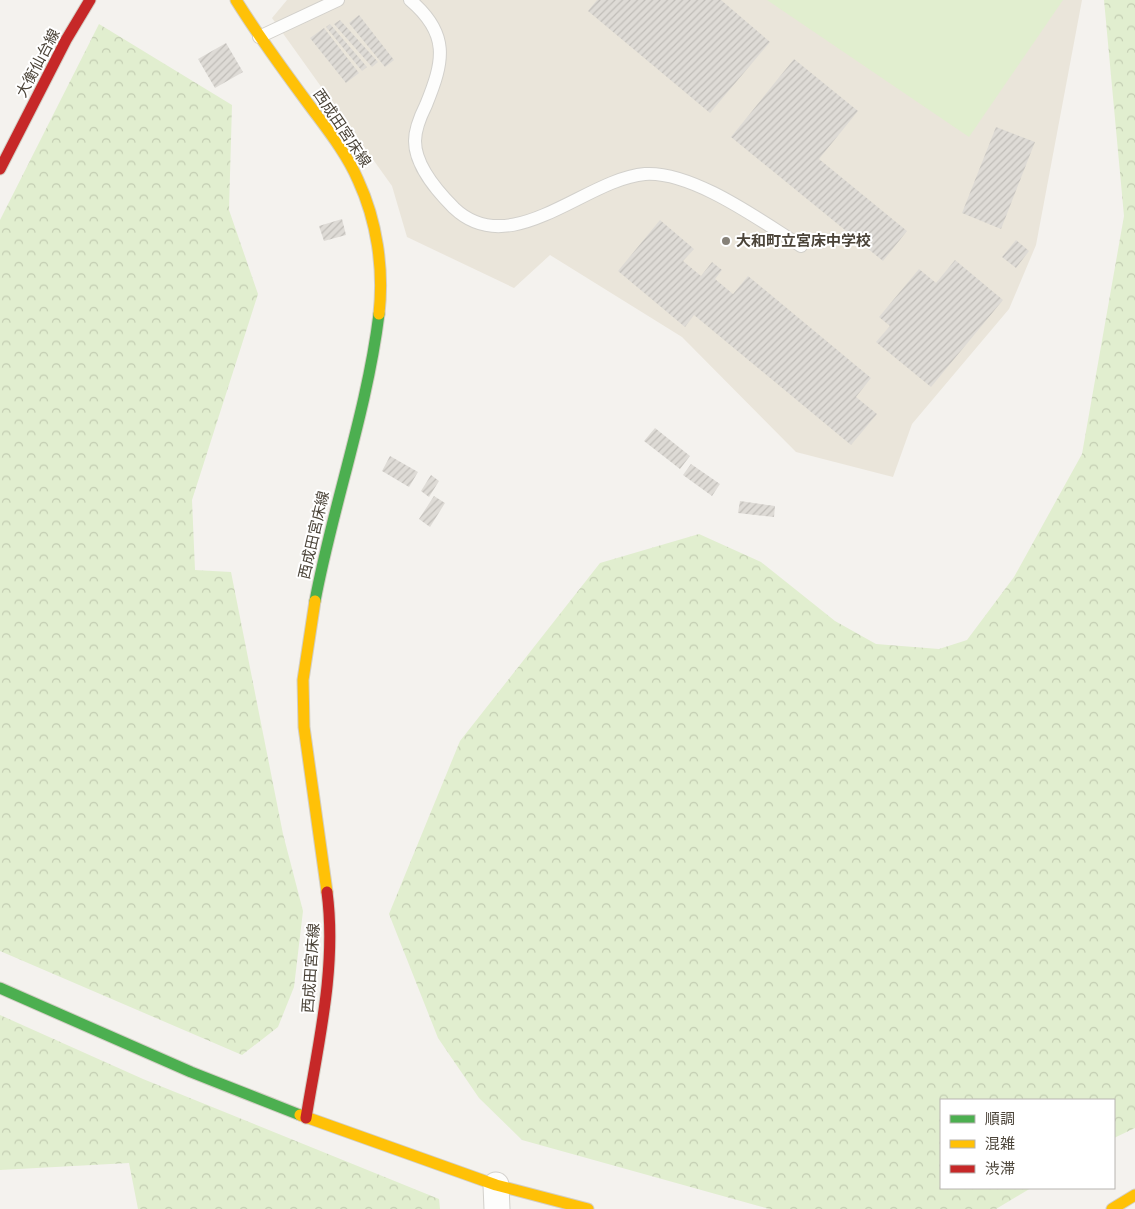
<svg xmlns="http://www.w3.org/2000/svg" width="1135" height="1209" viewBox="0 0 1135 1209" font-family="Lato,'Noto Sans JP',sans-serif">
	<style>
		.education { fill: #eae5da }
		.forest { fill: url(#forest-crowns) }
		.garden { fill: #e1eecf }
		.building { fill: url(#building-hatch) }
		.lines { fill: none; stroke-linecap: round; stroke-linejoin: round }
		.lane-casing { stroke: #d2d0cb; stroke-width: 14 }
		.street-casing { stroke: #d2d0cb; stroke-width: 27 }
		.fast-casing { stroke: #d3cfc5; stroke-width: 13 }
		.slow-casing { stroke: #d3cfc5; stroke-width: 13 }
		.jam-casing { stroke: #d3cfc5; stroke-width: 13 }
		.lane { stroke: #fdfdfc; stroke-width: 12 }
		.street { stroke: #fdfdfc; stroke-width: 25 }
		.fast { stroke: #4caf50; stroke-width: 11 }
		.slow { stroke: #ffc107; stroke-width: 11 }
		.jam { stroke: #c62828; stroke-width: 11 }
		.poi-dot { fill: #868178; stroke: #fff; stroke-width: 2 }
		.labels { text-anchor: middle; stroke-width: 4; stroke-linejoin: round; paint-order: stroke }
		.street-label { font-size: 15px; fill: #4b4439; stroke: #fff }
		.poi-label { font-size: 15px; font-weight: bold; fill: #4b4439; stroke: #fff; text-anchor: start }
	</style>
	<defs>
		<pattern id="forest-crowns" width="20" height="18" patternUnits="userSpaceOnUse" patternTransform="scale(1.25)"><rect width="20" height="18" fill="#e1eecf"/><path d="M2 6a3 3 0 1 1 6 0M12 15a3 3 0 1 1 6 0" fill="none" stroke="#c3cdb2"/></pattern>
		<pattern id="building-hatch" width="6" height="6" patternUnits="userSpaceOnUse" patternTransform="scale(1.25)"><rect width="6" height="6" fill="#dedbd6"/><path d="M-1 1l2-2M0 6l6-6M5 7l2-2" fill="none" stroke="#c0bdb8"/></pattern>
	</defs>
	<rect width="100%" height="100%" fill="#f4f2ee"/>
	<path class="education" d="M287 0H1082L1036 245 1009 309 912 424 893 477 796 452 682 337 550 255 514 288 407 237 392 186 272 18Z"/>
	<path class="forest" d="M1104 0H1135V1128L1114 1138V1100H941V1188H1031L996 1209H769L522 1140 479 1098 438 1038 389 914 460 741 600 563 699 534 761 562 835 621 876 644 939 649 967 640 1014 577 1082 454 1124 216Z
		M99 24 232 105 229 210 258 294 192 500 195 570 231 572 283 834 303 911 294 987 278 1027 242 1055 0 951V220Z
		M0 1015 143 1079 439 1199 440 1209H138L129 1163 0 1170Z"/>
	<path class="garden" d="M767 0H1063L969 137Z"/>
	<path class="building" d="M597 0H721L770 42 710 113 588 11Z
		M359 15 394 60 385 67 349 23Z
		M340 20 378 62 372 67 334 24Z
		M330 24 367 67 362 71 326 27Z
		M324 28 359 73 346 83 310 38Z
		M226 43 243 72 215 88 198 59Z
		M794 59 858 111 819 159 907 231 883 261 731 137Z
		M996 127 1035 142 1001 229 962 213Z
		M342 219 346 235 324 241 319 226Z
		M660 220 694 249 683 261 701 276 712 262 722 270 715 279 733 294 748 276 871 378 856 397 877 414 851 445 694 315 685 327 618 271Z
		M1016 240 1029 251 1016 268 1002 257Z
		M955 260 1003 300 931 387 876 342 890 326 879 317 919 269 936 283Z
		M655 428 690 456 680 469 644 441Z
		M390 456 418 472 409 487 382 471Z
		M691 464 720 484 712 496 683 475Z
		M431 475 439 481 429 497 421 491Z
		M434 496 445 503 430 527 419 519Z
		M740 501 775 506 774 517 738 513Z"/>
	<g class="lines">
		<g class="lane-casing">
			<path id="lane" d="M410 0C450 34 444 61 426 105 421 115 415 130 415 141 415 166 437 191 454 208 511 262 585 179 645 174 693 171 761 221 801 246
				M259 37 338 0"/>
		</g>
		<g class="street-casing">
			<path id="street" d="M496 1185 497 1209"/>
		</g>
		<g class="fast-casing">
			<path id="fast" d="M315 601C333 505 367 411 379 314
				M0 988 191 1072 300 1115"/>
		</g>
		<g class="slow-casing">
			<path id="slow" d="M236 0C259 37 284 71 310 106 327 129 347 154 358 180 377 221 384 269 379 314
				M315 601 303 680 304 727 327 892
				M300 1115 496 1185 588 1209
				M1112 1209 1135 1195"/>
		</g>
		<g class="jam-casing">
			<path id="jam" d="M0 169 66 40 90 0
				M306 1118C318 1044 337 967 327 892"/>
		</g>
		<use href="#lane" class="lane"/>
		<use href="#street" class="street"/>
		<use href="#fast" class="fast"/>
		<use href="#slow" class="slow"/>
		<use href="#jam" class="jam"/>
	</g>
	<circle class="poi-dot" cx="726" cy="241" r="5"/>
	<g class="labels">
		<g class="street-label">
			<text transform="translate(38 63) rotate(-62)" y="5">大衡仙台線</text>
			<text transform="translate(342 128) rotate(56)" y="5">西成田宮床線</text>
			<text transform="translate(314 535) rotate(-77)" y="5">西成田宮床線</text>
			<text transform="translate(311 968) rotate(-86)" y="5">西成田宮床線</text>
		</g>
		<g class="poi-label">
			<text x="736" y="246">大和町立宮床中学校</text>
		</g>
	</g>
	<rect x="940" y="1099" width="175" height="90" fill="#ffffff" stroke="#b7b4b0"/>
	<rect x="950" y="1115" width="25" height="8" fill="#4caf50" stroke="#b7b4b0"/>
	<text x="985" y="1124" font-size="15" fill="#4b4439">順調</text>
	<rect x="950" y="1140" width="25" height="8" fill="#ffc107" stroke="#b7b4b0"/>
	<text x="985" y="1149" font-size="15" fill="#4b4439">混雑</text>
	<rect x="950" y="1165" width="25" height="8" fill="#c62828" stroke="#b7b4b0"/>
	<text x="985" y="1174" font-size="15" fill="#4b4439">渋滞</text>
</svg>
